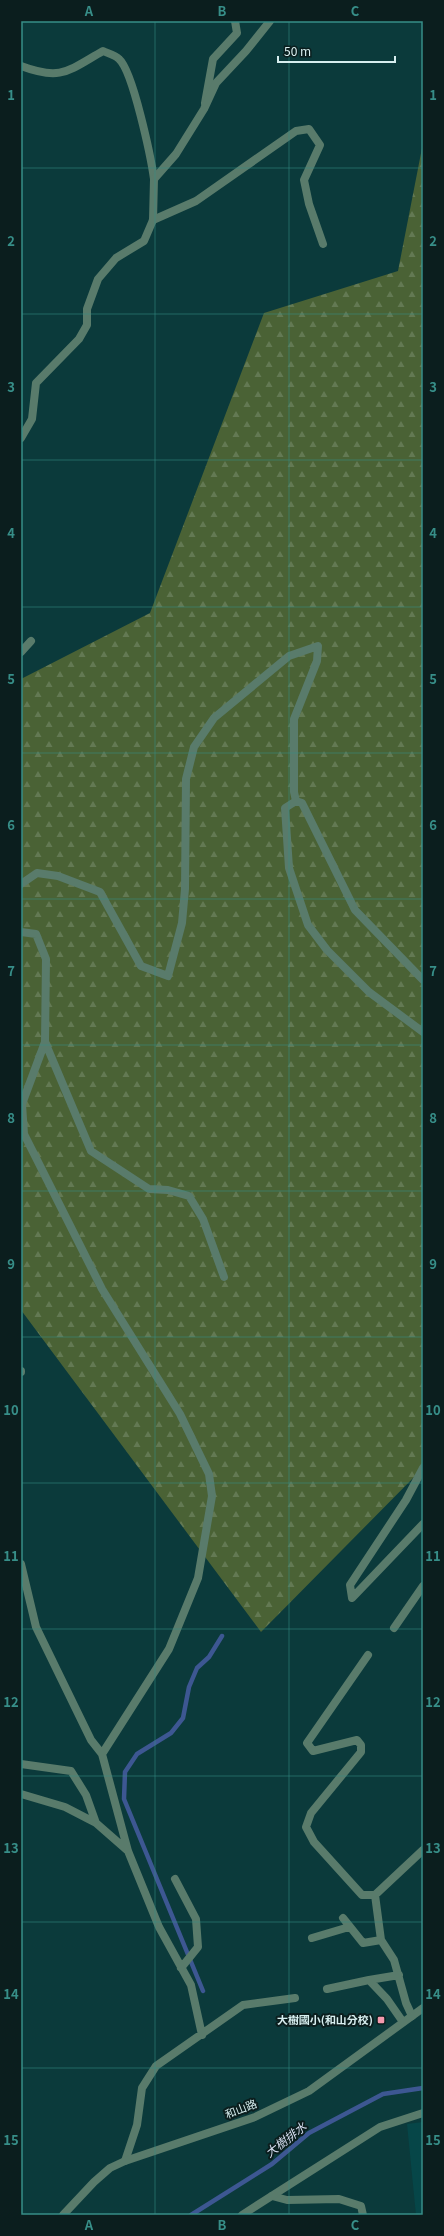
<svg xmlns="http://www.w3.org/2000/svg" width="444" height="2236" viewBox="0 0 444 2236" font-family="Georgia,'Noto Sans TC',serif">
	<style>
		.built { fill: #064648 }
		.forest { fill: url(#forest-firs) }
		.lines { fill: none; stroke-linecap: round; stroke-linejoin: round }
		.stream { stroke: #3d5792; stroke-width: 4.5 }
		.service { stroke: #597b6b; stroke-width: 8 }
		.minor { stroke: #597b6b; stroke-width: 8 }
		.grid { fill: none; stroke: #378e88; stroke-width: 1; stroke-opacity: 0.55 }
		.poi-dot { fill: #f29aae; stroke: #0b1e1e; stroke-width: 1.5 }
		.labels { text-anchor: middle; stroke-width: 4; stroke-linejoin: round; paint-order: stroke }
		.poi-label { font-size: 11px; font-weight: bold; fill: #d7eeef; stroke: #0b1e1e; text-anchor: end }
		.street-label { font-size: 11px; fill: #d7eeef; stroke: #0b1e1e }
		.water-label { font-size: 12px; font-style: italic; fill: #d7dff1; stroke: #0b1e1e }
		.neatline { fill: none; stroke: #378e88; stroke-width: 1.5 }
		.grid-label { font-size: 13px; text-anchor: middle; font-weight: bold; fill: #378e88 }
	</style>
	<defs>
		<pattern id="forest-firs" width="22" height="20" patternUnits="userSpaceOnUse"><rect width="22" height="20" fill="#4a6235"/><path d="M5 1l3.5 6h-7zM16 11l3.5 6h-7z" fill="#637953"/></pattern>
	</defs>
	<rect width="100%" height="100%" fill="#0b3a3b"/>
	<path class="built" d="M423 2122V2215H416L407 2124Z"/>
	<path class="forest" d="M423 143V1468L261 1632 21 1310V679L150 613 264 313 398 271Z"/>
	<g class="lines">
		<path class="stream" d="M203 1991 124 1799 125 1772 137 1754 171 1733 183 1718 189 1687 197 1668 209 1657 222 1636
			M191 2215 272 2164 309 2133 383 2094 423 2088"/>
		<path class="service" d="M21 66C61 81 68 71 103 51 107 53 115 55 119 59 133 71 151 158 154 179
			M205 103 213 59 237 33 235 21
			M153 220 196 201 296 131 309 129 320 145 304 180 309 204 323 244
			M21 652 31 641
			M296 801 302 803 355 910 423 980
			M21 884 37 873 58 876 100 892 141 966 168 976 182 923 185 889 186 779 194 747 214 718 289 656 318 646 317 661 294 719V792L296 801 285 808 289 868 308 925 327 950 369 992 423 1032
			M21 932 36 934 46 959 45 1042 22 1104 24 1134 22 1131
			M45 1042 91 1151 149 1189 168 1190 189 1196 203 1219 224 1277
			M21 1371V1372
			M423 1468 406 1500 350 1585 352 1598 423 1524
			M21 1564 36 1627 91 1740 102 1754 169 1649 198 1578 212 1496 209 1474 180 1414 102 1289 24 1134
			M394 1628 423 1586
			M368 1655 307 1743 313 1751 357 1740 361 1745V1752L311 1813 306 1827 314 1842 362 1895H375L423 1850
			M102 1754 128 1851 159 1927 191 1985 202 2035
			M21 1764 71 1771 86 1795 96 1823
			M21 1794 65 1807 96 1823 128 1851
			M175 1879 196 1919 198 1947 181 1968
			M375 1895 381 1940 394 1960 406 2003 412 2016
			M343 1918 363 1943 381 1940
			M312 1938 349 1927
			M369 1980 399 1975
			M327 1989 369 1980 387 1999 403 2022
			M125 2161 137 2125 142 2088 156 2066 243 2005 295 1998
			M272 2196 287 2200 339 2199 361 2206 363 2215"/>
		<path class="minor" d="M21 438 32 419 36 383 79 339 87 325V309L98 279 116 258 144 241 153 220 154 179 176 154 204 109 216 83 246 51 270 21
			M63 2215 94 2182 110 2168 125 2161 255 2117 309 2091 423 2008
			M242 2215 380 2127 423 2113"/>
	</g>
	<path class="grid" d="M155 21V2215M289 21V2215M21 168H423M21 314H423M21 460H423M21 607H423M21 753H423M21 899H423M21 1045H423M21 1191H423M21 1337H423M21 1483H423M21 1629H423M21 1776H423M21 1922H423M21 2068H423"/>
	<rect class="poi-dot" x="377" y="2016" width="8" height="8" rx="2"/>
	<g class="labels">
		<g class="poi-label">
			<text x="373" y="2024">大樹國小(和山分校)</text>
		</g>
		<g class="street-label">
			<text transform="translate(241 2109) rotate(-21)" y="4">和山路</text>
		</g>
		<g class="water-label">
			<text transform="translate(286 2140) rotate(-38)" y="4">大樹排水</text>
		</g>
	</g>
	<rect width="444" height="2236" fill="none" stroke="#0b1e1e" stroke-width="44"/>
	<path d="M278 56v6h117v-6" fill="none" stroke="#d7eeef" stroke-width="2"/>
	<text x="284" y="56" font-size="12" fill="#d7eeef" stroke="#0b1e1e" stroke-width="3" paint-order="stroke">50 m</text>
	<rect x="22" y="22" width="400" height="2192" class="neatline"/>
	<g class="grid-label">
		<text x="89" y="16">A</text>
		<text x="222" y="16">B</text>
		<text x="355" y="16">C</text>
		<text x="11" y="100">1</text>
		<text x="433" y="100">1</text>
		<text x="11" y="246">2</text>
		<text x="433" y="246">2</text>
		<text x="11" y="392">3</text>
		<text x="433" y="392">3</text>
		<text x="11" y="538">4</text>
		<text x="433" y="538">4</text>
		<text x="11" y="684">5</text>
		<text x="433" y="684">5</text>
		<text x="11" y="830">6</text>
		<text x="433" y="830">6</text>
		<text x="11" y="976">7</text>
		<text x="433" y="976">7</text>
		<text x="11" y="1123">8</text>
		<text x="433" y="1123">8</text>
		<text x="11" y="1269">9</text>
		<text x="433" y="1269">9</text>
		<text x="11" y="1415">10</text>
		<text x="433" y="1415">10</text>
		<text x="11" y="1561">11</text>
		<text x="433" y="1561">11</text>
		<text x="11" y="1707">12</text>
		<text x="433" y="1707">12</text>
		<text x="11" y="1853">13</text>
		<text x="433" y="1853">13</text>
		<text x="11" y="1999">14</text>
		<text x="433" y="1999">14</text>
		<text x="11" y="2145">15</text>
		<text x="433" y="2145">15</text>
		<text x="89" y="2230">A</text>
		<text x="222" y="2230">B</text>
		<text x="355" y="2230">C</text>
	</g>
</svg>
